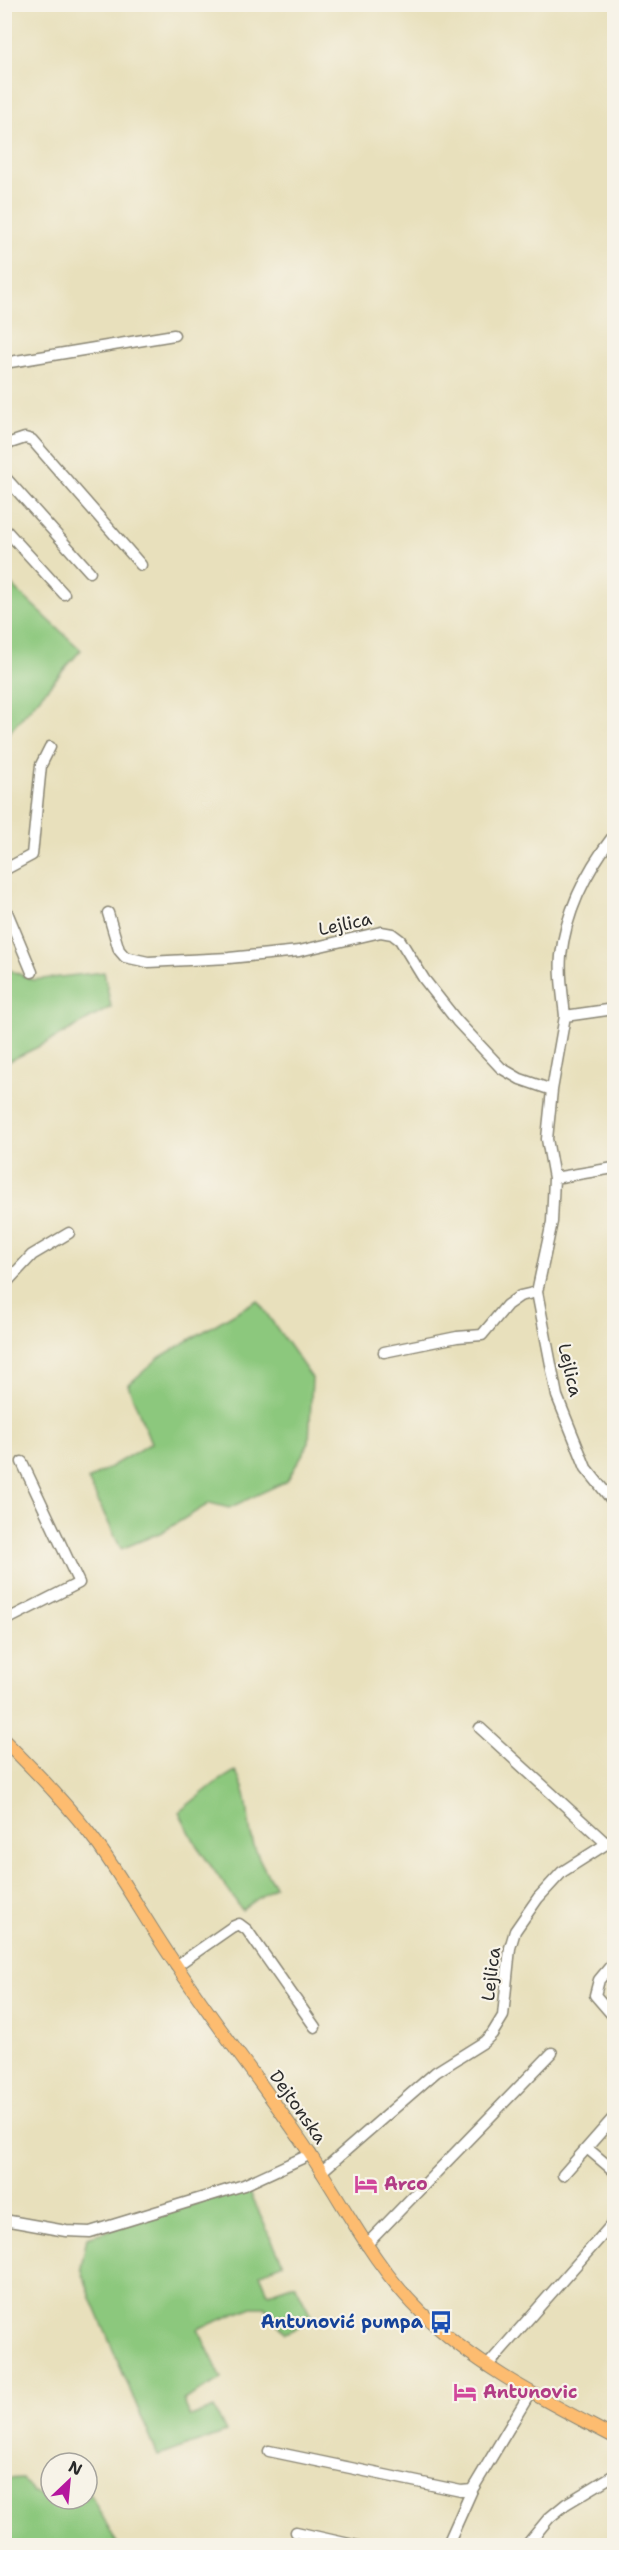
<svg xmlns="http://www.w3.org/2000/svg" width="619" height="2550" viewBox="0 0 619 2550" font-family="'Shantell Sans',sans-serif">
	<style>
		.green { fill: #8cc87d; stroke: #5c7a54; stroke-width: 1.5 }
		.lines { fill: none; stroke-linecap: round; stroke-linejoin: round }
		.minor-casing { stroke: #8a8674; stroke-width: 13 }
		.major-casing { stroke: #8a8674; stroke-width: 14 }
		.minor { stroke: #fff; stroke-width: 10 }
		.major { stroke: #fdbc70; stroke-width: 12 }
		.labels { text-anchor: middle; stroke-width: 4.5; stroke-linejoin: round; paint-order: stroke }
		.street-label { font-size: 18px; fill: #2b2b2b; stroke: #f7f3e8 }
		.hotel-label { font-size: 18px; font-weight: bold; fill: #b23c85; stroke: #f7f3e8; text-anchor: start }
		.transit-label { font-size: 18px; font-weight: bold; fill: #164399; stroke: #f7f3e8; text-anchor: end }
	</style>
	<rect width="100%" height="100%" fill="#f7f3e8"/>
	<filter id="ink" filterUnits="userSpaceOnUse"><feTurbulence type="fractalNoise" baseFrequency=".0167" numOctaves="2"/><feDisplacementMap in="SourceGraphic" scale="12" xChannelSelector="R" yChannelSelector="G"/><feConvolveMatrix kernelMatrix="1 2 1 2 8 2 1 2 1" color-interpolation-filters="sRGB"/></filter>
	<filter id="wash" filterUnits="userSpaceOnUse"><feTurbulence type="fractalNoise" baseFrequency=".008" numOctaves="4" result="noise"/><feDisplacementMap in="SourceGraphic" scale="24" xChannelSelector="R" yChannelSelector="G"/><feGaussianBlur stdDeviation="1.35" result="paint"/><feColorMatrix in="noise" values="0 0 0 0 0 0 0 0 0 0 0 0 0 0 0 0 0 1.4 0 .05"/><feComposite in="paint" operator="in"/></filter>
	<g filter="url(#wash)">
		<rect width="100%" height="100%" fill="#e8e0bc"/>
		<path class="green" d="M5 579 81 650 5 737Z
			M5 968 33 980 104 972 111 1007 44 1044 5 1063Z
			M257 1300 312 1378 309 1443 287 1481 229 1508 210 1503 162 1532 121 1549 88 1480 151 1443 128 1385 160 1357Z
			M235 1771C250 1796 246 1808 251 1835 255 1853 265 1871 275 1886L242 1910 197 1846 179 1812 214 1784Z
			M247 2188 283 2263 260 2274 268 2293 295 2284 314 2321 285 2333 265 2307H252L198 2329 222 2379 183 2400 191 2417 214 2408 226 2432 158 2456 91 2298 81 2268 87 2237Z
			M23 2478 33 2493 42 2495 51 2492V2499H87V2488L118 2545H5V2479Z"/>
	</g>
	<g filter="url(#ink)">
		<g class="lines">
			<g class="minor-casing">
				<path id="minor" d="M4 363 174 335
					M4 445 25 438 32 440 141 565
					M4 476 90 572
					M4 528 64 594
					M4 870 32 855 41 765 50 747
					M4 905 32 972
					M108 913 119 950 125 957 148 962 229 958 299 951 381 932 392 934 400 940 424 979 457 1021 501 1068 520 1079 552 1090
					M614 1009 565 1016 552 1090 547 1139 554 1178 552 1222 537 1292 557 1396 586 1468 614 1503
					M565 1016C563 996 559 976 561 956 566 911 587 870 614 835
					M554 1178 614 1168
					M4 1285 32 1255 69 1233
					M384 1352 457 1337 482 1335 507 1305 520 1296 537 1292
					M4 1621 79 1583 22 1462
					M480 1728 607 1844
					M614 1962 599 1980 595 1995 614 2017
					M176 1966 232 1927 239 1924 247 1930 315 2027
					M587 2148 614 2171
					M321 2172 436 2072 484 2042 492 2034 503 2016 510 1948 515 1931 538 1898 562 1872 614 1839
					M563 2175 614 2117
					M4 2220 66 2231 90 2232 244 2185 311 2154
					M366 2245 552 2053
					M487 2366 614 2222
					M269 2451 461 2491 472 2490
					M296 2532 358 2546
					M447 2546 472 2490 530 2393
					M526 2546 549 2518 566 2504 614 2475"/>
			</g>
			<g class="major-casing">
				<path id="major" d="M4 1740C38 1774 71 1808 99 1846 126 1884 149 1926 176 1965 218 2029 267 2089 310 2154 346 2208 374 2266 421 2312 476 2367 546 2401 614 2437"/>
			</g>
			<use href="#minor" class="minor"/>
			<use href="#major" class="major"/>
		</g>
	</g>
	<defs>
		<g id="hotel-bare" transform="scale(1.8)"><path d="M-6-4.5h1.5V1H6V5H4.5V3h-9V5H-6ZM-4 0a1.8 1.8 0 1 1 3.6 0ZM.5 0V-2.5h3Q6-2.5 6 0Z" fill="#d1479c" stroke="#f7f3e8" stroke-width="2.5" paint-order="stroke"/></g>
		<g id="bus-bare" transform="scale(1.8)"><path d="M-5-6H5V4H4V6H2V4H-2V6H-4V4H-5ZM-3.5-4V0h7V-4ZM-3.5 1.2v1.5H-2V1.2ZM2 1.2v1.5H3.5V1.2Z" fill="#1a4fb4" stroke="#f7f3e8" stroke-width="2.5" paint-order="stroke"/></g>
	</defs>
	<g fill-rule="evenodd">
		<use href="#hotel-bare" x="366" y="2184"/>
		<use href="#bus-bare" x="441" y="2322"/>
		<use href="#hotel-bare" x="465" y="2392"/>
	</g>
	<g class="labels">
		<g class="street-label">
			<text transform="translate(345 924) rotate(-12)" y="6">Lejlica</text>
			<text transform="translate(570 1370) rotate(77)" y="6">Lejlica</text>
			<text transform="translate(491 1974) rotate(-83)" y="6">Lejlica</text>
			<text transform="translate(298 2107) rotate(55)" y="6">Dejtonska</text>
		</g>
		<g class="hotel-label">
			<text x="384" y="2190">Arco</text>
			<text x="483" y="2398">Antunovic</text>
		</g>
		<g class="transit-label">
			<text x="423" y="2328">Antunović pumpa</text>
		</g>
	</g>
	<rect width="619" height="2550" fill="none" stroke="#f7f3e8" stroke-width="24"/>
	<g transform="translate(69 2481) rotate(26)"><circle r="28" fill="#f7f3e8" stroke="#a5a39c" stroke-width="1.5"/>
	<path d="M0-4.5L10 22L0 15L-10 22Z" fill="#b5179e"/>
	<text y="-9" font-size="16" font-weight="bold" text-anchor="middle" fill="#2b2b2b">N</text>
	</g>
</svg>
